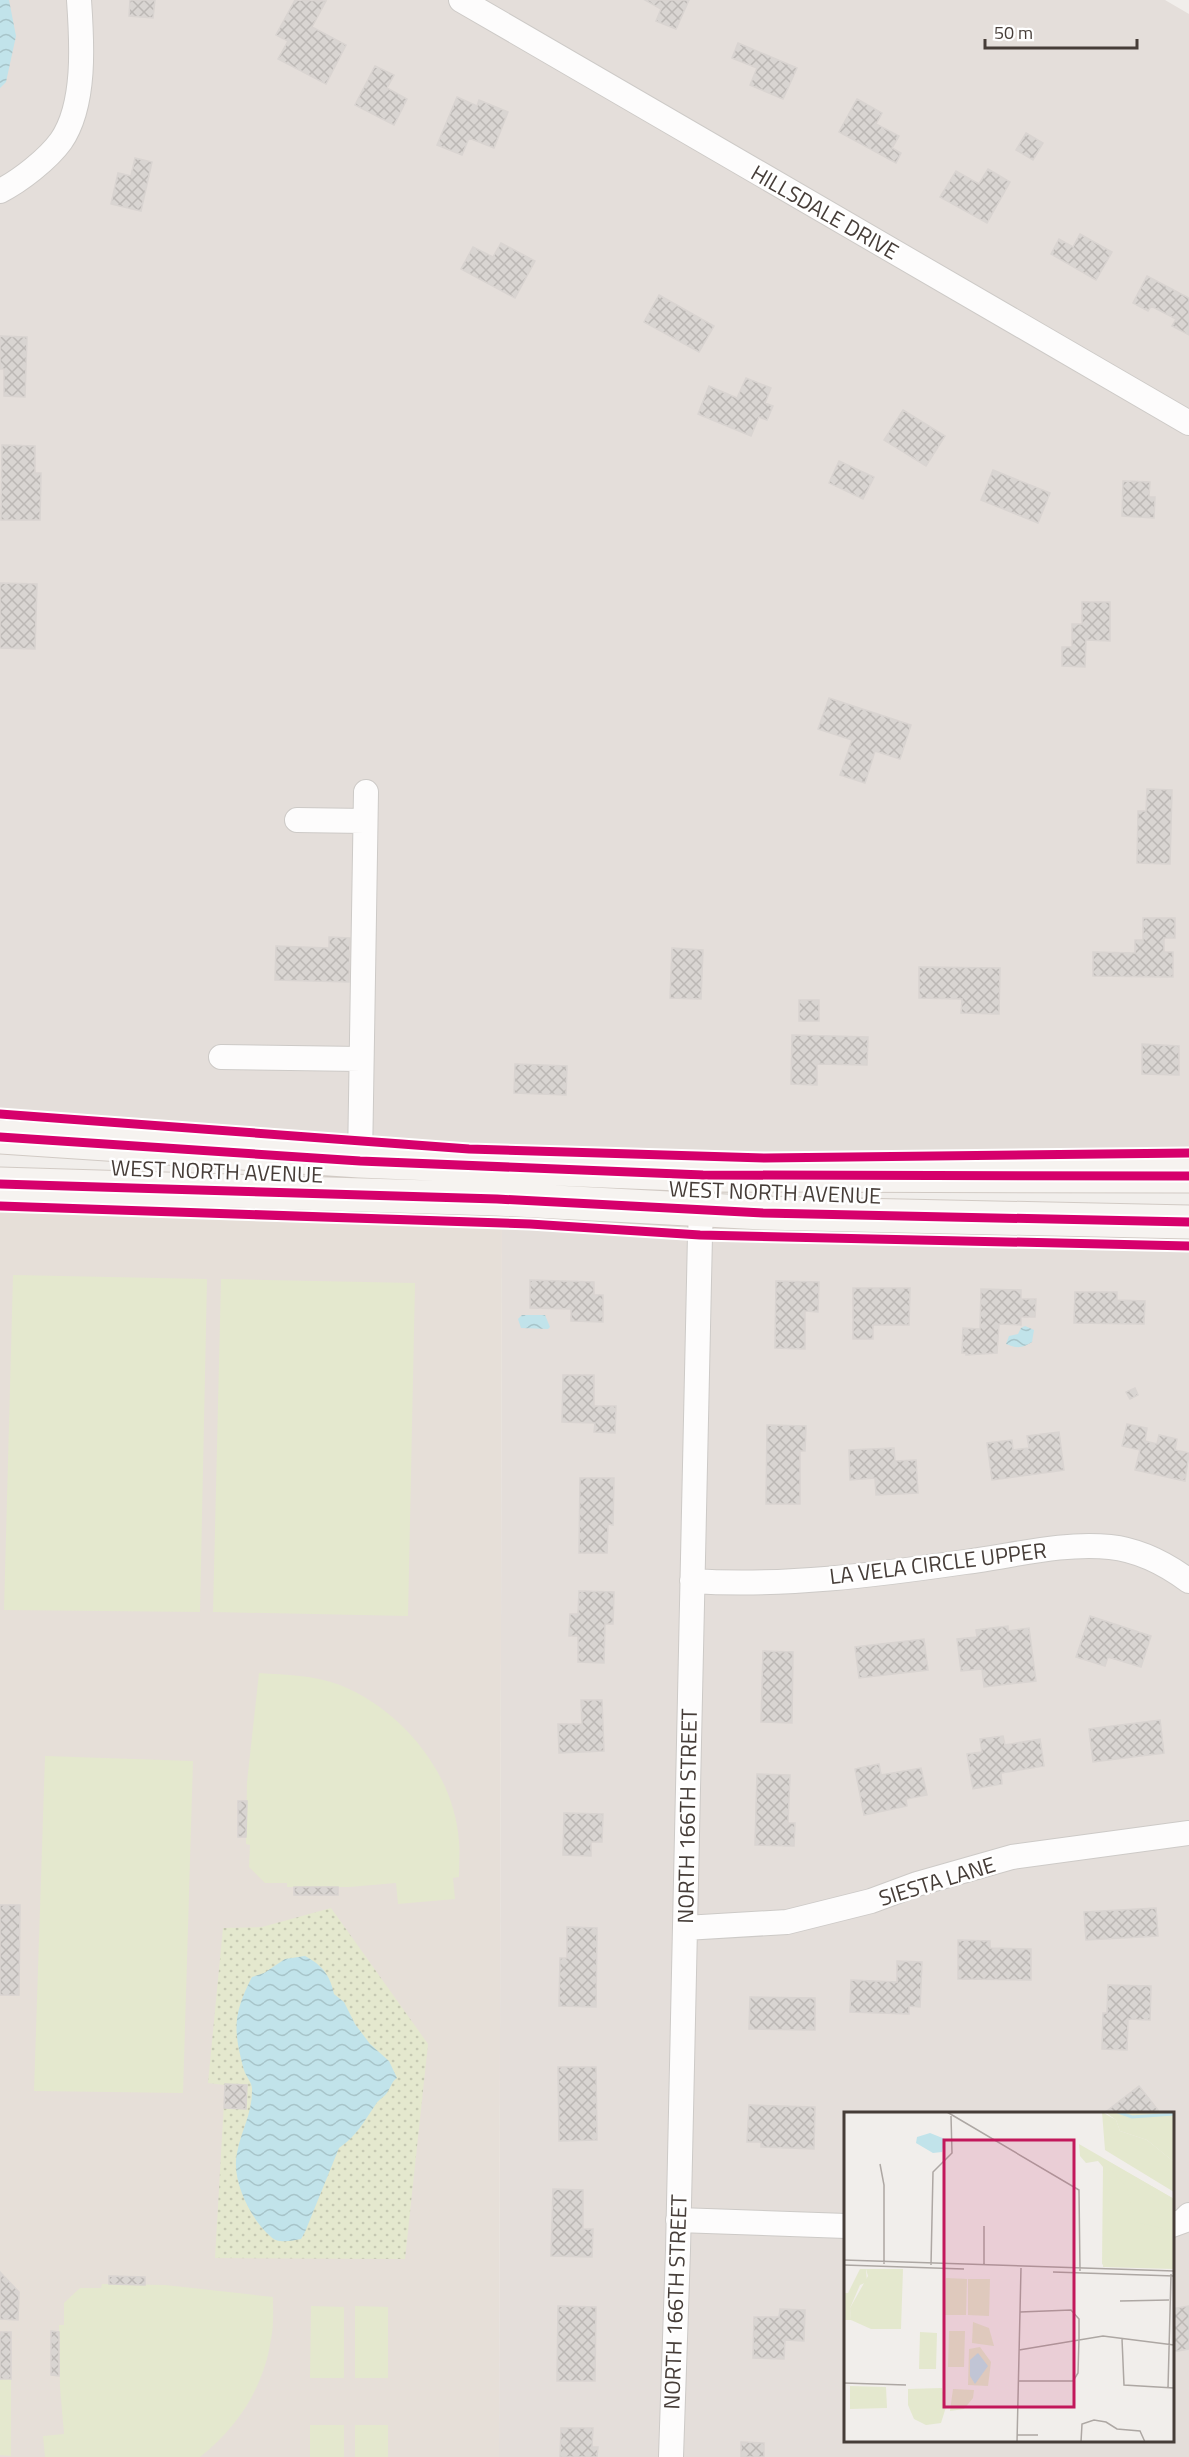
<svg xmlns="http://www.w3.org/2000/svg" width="1189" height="2457" viewBox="0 0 1189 2457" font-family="'Titillium Web',sans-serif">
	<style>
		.residential { fill: #e4deda; fill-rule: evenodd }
		.education { fill: #e6dfd8 }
		.grass { fill: url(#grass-dots) }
		.garden { fill: #e4e8ce }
		.water { fill: url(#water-waves) }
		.building { fill: url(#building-cross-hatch); stroke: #d9d4d1; stroke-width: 1.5 }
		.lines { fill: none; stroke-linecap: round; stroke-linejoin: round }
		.street-casing { stroke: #cdcac7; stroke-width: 26 }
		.secondary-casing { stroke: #d1cac4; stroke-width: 35 }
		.street { stroke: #fdfcfc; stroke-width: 24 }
		.secondary { stroke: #f6f3f0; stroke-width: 33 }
		.cycleway-casing { stroke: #fff; stroke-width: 13 }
		.cycleway { stroke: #d6006c; stroke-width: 9 }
		.labels { text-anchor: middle; stroke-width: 5; stroke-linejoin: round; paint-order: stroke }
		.street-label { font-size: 22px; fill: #463d38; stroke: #fff }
		.inset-river { fill: none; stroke: #c1e3ea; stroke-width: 3 }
		.inset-road { fill: none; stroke: #ada7a3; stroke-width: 1.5 }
		.view { fill: #c2185b; fill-opacity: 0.15; stroke: #c2185b; stroke-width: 3 }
		.inset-edge { fill: none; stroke: #463d38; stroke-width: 3 }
	</style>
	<defs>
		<pattern id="grass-dots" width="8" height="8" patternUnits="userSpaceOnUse" patternTransform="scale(1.5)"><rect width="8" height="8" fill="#e4e8ce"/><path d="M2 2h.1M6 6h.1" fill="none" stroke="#c5c8b2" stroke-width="1.8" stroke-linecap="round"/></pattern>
		<pattern id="water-waves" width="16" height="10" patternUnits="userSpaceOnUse" patternTransform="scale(1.5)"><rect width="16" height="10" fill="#c1e3ea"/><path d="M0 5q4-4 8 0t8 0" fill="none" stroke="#a7c4c9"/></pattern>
		<pattern id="building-cross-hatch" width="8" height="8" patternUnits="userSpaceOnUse" patternTransform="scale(1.5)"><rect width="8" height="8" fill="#d9d5d2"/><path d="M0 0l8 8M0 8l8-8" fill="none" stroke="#bcb8b5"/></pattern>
	</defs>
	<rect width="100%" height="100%" fill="#f1eeeb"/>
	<path class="residential" d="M0 0H1165L1189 14V1159L769 1161 380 1148 0 1123Z
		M502 1215 758 1229 878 1233H1063L1189 1237V2457H499ZM846 2114H1172V2440H846Z"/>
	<path class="education" d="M0 1199 502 1215 499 2457H0Z"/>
	<path class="grass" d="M331 1908 428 2044 405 2259 215 2258 225 2085 208 2083 223 1928 262 1927Z"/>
	<path class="garden" d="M13 1275 207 1279 200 1612 4 1610Z
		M221 1279 415 1283 408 1616 213 1612Z
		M259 1673C286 1675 314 1675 340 1685 402 1710 454 1773 459 1841 460 1853 459 1865 459 1877L453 1878 455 1899 398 1904 396 1883 349 1887H287V1883H265L249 1867 250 1845 246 1844V1837L247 1782Z
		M45 1756 193 1761 183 2093 34 2091Z
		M102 2284 165 2285 273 2297C273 2311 274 2326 271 2339 264 2387 238 2427 200 2457H45L43 2436 64 2434 60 2387 59 2325H64V2303L80 2288H101Z
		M311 2306 344 2307V2378H310Z
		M355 2306 388 2307V2378H355Z
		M0 2379H11V2456L0 2455Z
		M310 2425H344V2457H310Z
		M355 2425H388V2457H355Z"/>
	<path class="water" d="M0 0H9L16 36 6 82 0 88Z
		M522 1315H545L550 1327 548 1329 521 1328 518 1319Z
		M1025 1326 1034 1330 1032 1342C1021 1349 1016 1348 1006 1344L1009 1336 1018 1334 1021 1328Z
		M305 1956C322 1965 330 1975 334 1994L344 2002 355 2024 370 2044 389 2061 397 2078C391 2082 391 2088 386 2094 383 2098 379 2099 376 2104 365 2120 356 2137 339 2148L305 2232 301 2239C291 2241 277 2244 270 2236 250 2218 231 2180 237 2153 241 2131 252 2114 252 2091 253 2083 246 2077 244 2070 233 2030 233 2014 252 1977L264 1973 285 1959Z"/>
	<path class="building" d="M130 0H155L153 18 129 16Z
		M295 0 326 1 312 27 346 45 326 84 278 59 288 41 276 35Z
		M645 0H689L676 29 656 21 661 9Z
		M738 43 797 68 783 99 750 85 757 68 732 58Z
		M375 66 394 75 387 88 407 99 394 125 355 105Z
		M457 97 477 106 479 100 508 112 494 148 469 138 462 155 437 145Z
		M857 99 882 113 876 124 899 136 892 148 901 153 896 163 839 132Z
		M1026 133 1043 143 1033 160 1016 150Z
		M135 158 152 162 141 211 111 204 118 173 131 176Z
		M988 169 1010 182 987 223 940 197 956 171 979 184Z
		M1080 234 1112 252 1096 280 1051 254 1059 239 1073 247Z
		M501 243 535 261 515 298 461 269 473 247 493 257Z
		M1147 276 1189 298V335L1172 326 1176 319 1151 306 1148 311 1133 303Z
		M659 295 714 326 699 352 644 322Z
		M0 336 27 337 25 397 4 396V369H0Z
		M746 378 771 388 765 403 773 406 767 420 759 417 751 436 698 414 709 386 737 398Z
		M903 410 945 436 926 466 884 440Z
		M2 445 35 446V473H41L40 520H1Z
		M839 461 874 477 863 499 829 483Z
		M993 470 1050 493 1038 523 981 500Z
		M1123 481 1150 482 1149 497H1155L1154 518 1122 516Z
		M0 583 37 584 35 649 0 648Z
		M1082 602H1110V641L1086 640 1085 667 1062 666V647H1072V624H1082Z
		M829 698 911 725 900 759 875 751 865 783 840 775 852 740 818 729Z
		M1147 789 1172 790 1170 864 1137 863 1138 811H1146Z
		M1143 918H1175V938H1164V952H1173V977L1093 976V952L1135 953V940H1143Z
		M329 937 350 938 349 982 275 980 276 946 329 948Z
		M672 948 703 950 701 999 670 998Z
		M919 967 1000 968 999 1014 961 1013 962 999 919 998Z
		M799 1000H819V1021H799Z
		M792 1035 868 1037 867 1065 817 1064V1085L791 1084Z
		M1142 1044 1179 1046V1075L1142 1074Z
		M515 1064 567 1066 566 1095 514 1093Z
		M530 1280 594 1282V1295H603V1322L571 1321V1309L530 1308Z
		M776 1281 819 1282 818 1312 805 1311V1349L775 1348Z
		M853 1288H910L909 1325H873V1339H853Z
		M981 1289 1021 1290V1299H1036L1035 1317H1021V1325L999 1324 997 1353 966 1355V1353H962L963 1328 980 1329Z
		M1075 1292H1117V1300L1145 1301 1144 1324 1074 1323Z
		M563 1375H594V1406H616L615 1433 594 1432 595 1423 562 1422Z
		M1135 1388 1138 1395 1130 1399 1126 1392Z
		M1127 1424 1147 1428 1145 1441 1157 1444 1159 1435 1177 1439 1175 1450 1189 1453 1185 1481 1135 1470 1140 1450 1122 1446Z
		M767 1425 806 1426 805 1451H800V1504H766Z
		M1059 1432 1064 1470 992 1480 987 1443 1012 1440 1013 1450 1029 1448 1027 1436Z
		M894 1448 895 1461 916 1460 918 1493 876 1495 875 1478 850 1480 849 1450Z
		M580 1478H614L613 1525 608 1524 607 1553H579Z
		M579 1591 614 1592 613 1624H605L604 1663 578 1662V1636H569L570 1614H578Z
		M1090 1616 1151 1636 1141 1667 1108 1657 1105 1666 1076 1657Z
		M1008 1626V1631L1029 1628 1036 1681 984 1687 982 1669 961 1671 957 1639 977 1637 976 1630Z
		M924 1639 928 1670 859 1678 855 1647Z
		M763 1651 793 1652 792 1723 761 1722Z
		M581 1700H602L604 1751 559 1753 558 1724H582Z
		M1160 1720 1164 1753 1093 1762 1089 1729Z
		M1003 1736 1005 1745 1040 1739 1044 1766 1001 1773 1002 1784 973 1789 967 1754 982 1752 980 1739Z
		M879 1764 881 1775 921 1768 927 1795 906 1799 907 1806 864 1815 855 1769Z
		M757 1774 790 1775 788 1823H795L794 1846 755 1845Z
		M238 1801H247L246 1837H238Z
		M564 1813 603 1814 602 1842H591V1856L563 1855Z
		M294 1887H338V1895H294Z
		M0 1905H20L19 1995H0Z
		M1156 1908 1158 1936 1086 1940 1084 1912Z
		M567 1927 597 1928 596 2007 559 2006 560 1958H567Z
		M958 1940 990 1941V1948L1031 1949V1980L958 1979Z
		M897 1961 922 1962 920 2007 909 2006V2014L850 2012 851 1980 897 1982Z
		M1108 1985 1151 1986 1150 2020 1128 2019 1127 2050 1102 2049 1103 2013H1107Z
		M750 1997 815 1998V2030L749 2029Z
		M558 2067H596L597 2140 559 2141Z
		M225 2084 247 2085 246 2109 224 2108Z
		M1139 2086 1161 2114H1103Z
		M749 2105 815 2107 814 2149 761 2147V2142H747Z
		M553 2189 583 2190V2229H593L592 2257 551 2256Z
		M0 2272 19 2292 18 2320 0 2319Z
		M109 2276 145 2277V2285L109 2284Z
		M558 2306 596 2307 595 2381H557Z
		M1189 2306V2349L1172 2352V2309Z
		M780 2309 805 2310 804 2341 785 2340 784 2359 753 2358 754 2317H779Z
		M51 2331 59 2332V2376L51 2375Z
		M0 2332H11V2379H0Z
		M561 2428H593L592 2447H598L597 2457H560Z
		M741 2442 764 2443V2457H741Z"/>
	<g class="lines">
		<g class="street-casing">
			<path id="street" d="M461 0 1189 423
				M0 191C20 181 48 159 61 141 86 105 82 42 79 0
				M297 820 365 821
				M221 1057 361 1059
				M360 1161 366 792
				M692 1581C783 1587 875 1575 965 1562 1013 1556 1062 1542 1110 1547 1139 1550 1166 1564 1189 1581
				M685 1928 787 1922 871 1901 917 1884 1012 1857 1189 1833
				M678 2220 846 2226
				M1172 2225 1183 2221 1189 2215
				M671 2457 678 2250 700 1235 703 1175"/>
		</g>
		<g class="secondary-casing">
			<path id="secondary" d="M0 1137 360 1161 703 1175 1189 1176
				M0 1184 497 1199 763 1213 1189 1222"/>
		</g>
		<use href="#street" class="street"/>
		<use href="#secondary" class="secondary"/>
		<g class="cycleway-casing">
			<path id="cycleway" d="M0 1114 469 1149 765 1158 1189 1153
				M0 1137 360 1161 703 1175 1189 1176
				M0 1184 497 1199 763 1213 1189 1222
				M0 1206 530 1224 700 1235 1189 1246"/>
		</g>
		<use href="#cycleway" class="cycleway"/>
	</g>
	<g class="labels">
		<g class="street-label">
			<text transform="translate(825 212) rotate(30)" y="8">HILLSDALE DRIVE</text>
			<text transform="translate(217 1171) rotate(2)" y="8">WEST NORTH AVENUE</text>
			<text transform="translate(775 1192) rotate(2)" y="8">WEST NORTH AVENUE</text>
			<text transform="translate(938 1563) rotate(-7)" y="8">LA VELA CIRCLE UPPER</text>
			<text transform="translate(687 1816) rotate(-89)" y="8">NORTH 166TH STREET</text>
			<text transform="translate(937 1881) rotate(-17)" y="8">SIESTA LANE</text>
			<text transform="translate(675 2302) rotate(-88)" y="8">NORTH 166TH STREET</text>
		</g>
	</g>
	<g transform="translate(844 2112)">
		<rect width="330" height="330" fill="#f1eeeb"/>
		<path d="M262 48 330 87V157L259 155ZM22 157H59L57 217H27L7 208 6 196 24 164ZM136 235 147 250 144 274 124 273 125 237ZM6 274 42 275 43 296 6 297Z" fill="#e4e8ce"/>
		<path d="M258 0 272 8 276 19 303 28 330 50V80L261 38ZM235 32 330 87V113L319 116 291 110 283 75 266 57 263 147 258 153 259 55 254 49 242 51 236 44ZM16 157H22L23 170 16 173 6 196 7 208H0V181H4Z" fill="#e4e8ce"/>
		<path d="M261 0H330V50L303 28 276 19 272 8Z" fill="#e4e8ce"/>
		<path d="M330 117V147L291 148V118ZM102 166 123 167 122 203H101ZM124 167H146L145 204 124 203ZM129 210 145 216 150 234 128 231ZM105 219H121L120 255H104ZM76 220 93 221 92 257H75ZM98 276 102 295 97 311 82 313 70 307 64 293V277ZM109 277 130 278 129 286 120 297 106 299Z" fill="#e4e8ce"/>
		<path d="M86 21 101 27 98 40 89 41 72 31 73 25ZM134 241 144 254 131 272 126 264V248Z" fill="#c1e3ea"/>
		<path class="inset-river" d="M274 0 288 5 330 2"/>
		<path class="inset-road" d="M103 0 235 78 236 159M36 52 40 73V152M0 148 330 159M0 153 120 157M87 153 89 60 108 41 107 4M140 153V114M209 160 330 164M276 189 325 188M278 227 280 273 330 276M175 238 259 224 330 233M174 269H229L234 261 235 226V207L227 198 176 200M0 271 62 273M324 276 327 162M173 323H194M173 330 177 156M237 330 238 312 250 308 262 310 273 317 296 319 301 330"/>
		<path class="view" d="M100 28H230V295H100Z"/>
		<rect width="330" height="330" class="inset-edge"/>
	</g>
	<path d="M985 39v9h152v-9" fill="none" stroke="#463d38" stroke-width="3"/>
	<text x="994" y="39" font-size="18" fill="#463d38" stroke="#ffffff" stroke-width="4.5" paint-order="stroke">50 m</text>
</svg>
